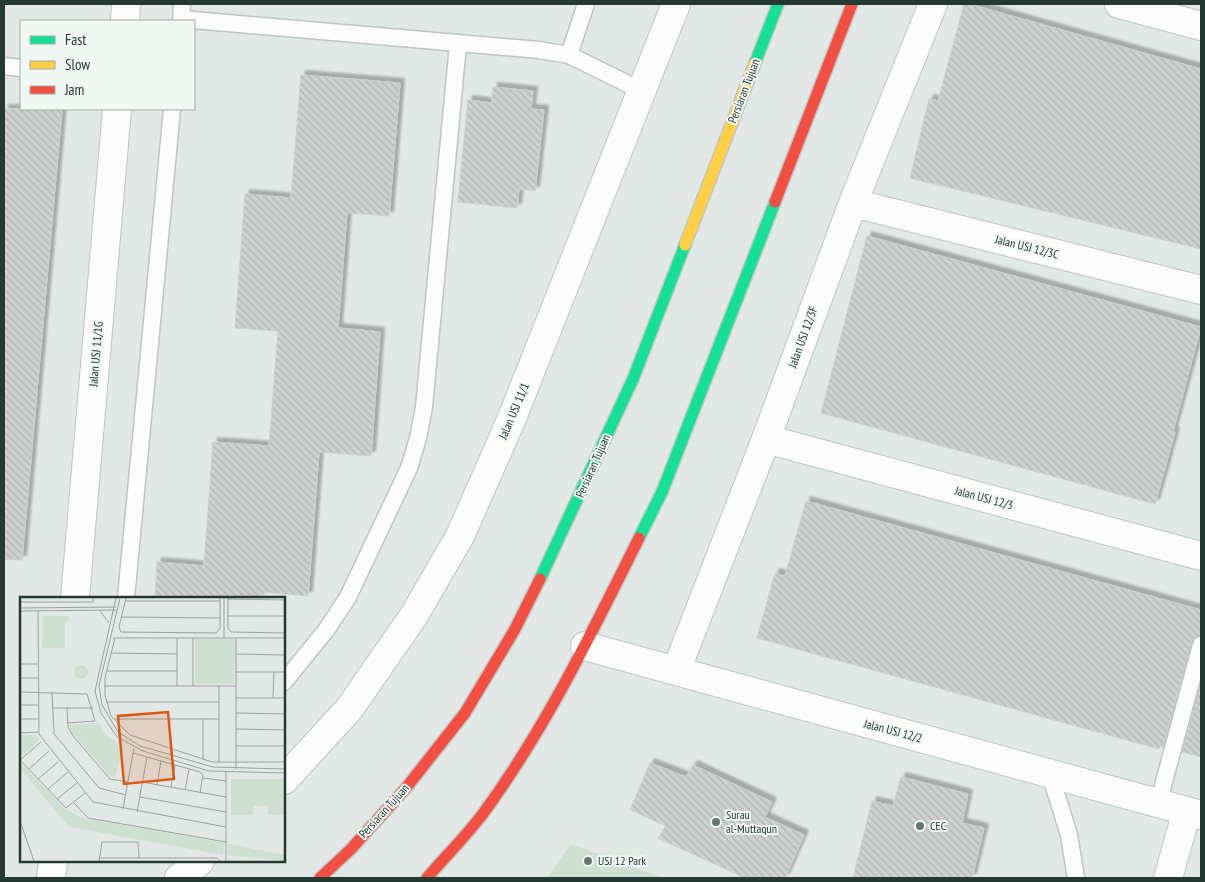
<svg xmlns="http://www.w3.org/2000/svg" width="1205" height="882" viewBox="0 0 1205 882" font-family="'PT Sans Narrow',sans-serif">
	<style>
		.garden { fill: #cde0d2 }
		.building { fill: url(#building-back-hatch); stroke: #cbd1ce; filter: url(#shadow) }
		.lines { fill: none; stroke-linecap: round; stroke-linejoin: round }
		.lane-casing { stroke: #bfc5c2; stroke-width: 19 }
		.street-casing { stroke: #bfc5c2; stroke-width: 30 }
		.fast-casing { stroke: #bfc6c3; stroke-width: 14 }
		.slow-casing { stroke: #bfc6c3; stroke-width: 14 }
		.jam-casing { stroke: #bfc6c3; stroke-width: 14 }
		.lane { stroke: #fbfcfb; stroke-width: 16 }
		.street { stroke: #fbfcfb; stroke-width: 28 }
		.fast { stroke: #16e098; stroke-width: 11 }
		.slow { stroke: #ffcf43; stroke-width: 11 }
		.jam { stroke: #f24e42; stroke-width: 11 }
		.poi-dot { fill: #667671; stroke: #f1f7f3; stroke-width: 2 }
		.labels { text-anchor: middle; stroke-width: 4; stroke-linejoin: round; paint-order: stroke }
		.street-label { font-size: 12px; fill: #233932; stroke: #f1f7f3 }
		.poi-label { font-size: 12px; fill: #233932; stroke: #f1f7f3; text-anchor: start }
		.inset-road { fill: none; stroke: #96a29d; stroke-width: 1 }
		.view { fill: #de570e; fill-opacity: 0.15; stroke: #de570e; stroke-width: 2.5 }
		.inset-edge { fill: none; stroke: #233932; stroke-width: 2.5 }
	</style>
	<defs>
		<pattern id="building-back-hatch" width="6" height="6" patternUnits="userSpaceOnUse" patternTransform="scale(1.25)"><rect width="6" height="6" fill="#cdd1cf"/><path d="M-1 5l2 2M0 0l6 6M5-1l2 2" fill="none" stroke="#b0b4b2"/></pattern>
		<filter id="shadow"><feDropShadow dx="4.5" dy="-4.5" stdDeviation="1" flood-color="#0004"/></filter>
	</defs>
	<rect width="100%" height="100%" fill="#e2e8e5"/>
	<path class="garden" d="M571 844 663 878H547Z"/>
	<path class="building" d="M964 4H969L1201 69V249L910 178 929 99 938 101Z
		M301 75 400 83 389 216 347 213 338 328 380 332 371 456 319 452 308 596 261 592 260 598H155L157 562 204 566 213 442 269 446 278 331 235 328 245 194 291 198Z
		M493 87 533 91 531 109 544 110 535 191 519 189 517 208 458 202 468 100 492 103Z
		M4 109H62L22 560 4 559Z
		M867 236 1201 327 1173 431 1175 432 1155 504 821 413Z
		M806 501 1201 610V635L1194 638 1191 642 1163 747 1160 746 1159 749 757 638 775 573 785 576Z
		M1201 682V757L1182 752Z
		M650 763 686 777 693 765 772 802 765 817 804 835 785 878H745L658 838 666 826 630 810Z
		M901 777 968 794 962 823 984 828 972 878H853L872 801 893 806Z"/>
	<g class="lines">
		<g class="lane-casing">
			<path id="lane" d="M181 19 539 50 569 55 642 91
				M181 21 182 4
				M569 55 586 4
				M4 66 21 68
				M126 598 172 109
				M284 682 327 629 348 597 409 468 418 438 424 407 458 44
				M1050 774 1069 835 1076 878
				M1158 804 1201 645"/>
		</g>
		<g class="street-casing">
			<path id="street" d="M1119 4 1201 26
				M125 21 126 4
				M853 203 1201 290
				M766 439 1201 556
				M75 598 117 109
				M585 646 1201 815
				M676 671 766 439 853 203 933 4
				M284 780 349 709 413 617 460 536 512 418 676 4
				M51 878 53 861
				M179 878 200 861
				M1168 878 1187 811"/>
		</g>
		<g class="fast-casing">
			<path id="fast" d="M755 63 778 4
				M639 538 662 492 775 202
				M540 579 633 379 685 245"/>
		</g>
		<g class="slow-casing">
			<path id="slow" d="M685 245 755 63"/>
		</g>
		<g class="jam-casing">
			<path id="jam" d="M775 202 852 4
				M320 878 351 849 406 788 465 713 515 629 540 579
				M427 878C445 857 465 837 482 815 546 728 591 634 639 538"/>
		</g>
		<use href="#lane" class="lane"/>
		<use href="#street" class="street"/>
		<use href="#fast" class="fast"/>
		<use href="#slow" class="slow"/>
		<use href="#jam" class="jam"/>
	</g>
	<g class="poi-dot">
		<circle cx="716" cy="822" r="5"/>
		<circle cx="920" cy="826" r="5"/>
		<circle cx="588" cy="861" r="5"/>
	</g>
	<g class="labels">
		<g class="street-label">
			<text transform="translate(744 91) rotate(-69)" y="4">Persiaran Tujuan</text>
			<text transform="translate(1027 247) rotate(14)" y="4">Jalan USJ 12/3C</text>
			<text transform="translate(803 337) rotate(-70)" y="4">Jalan USJ 12/3F</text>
			<text transform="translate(96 354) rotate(-85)" y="4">Jalan USJ 11/1G</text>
			<text transform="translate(514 411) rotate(-67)" y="4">Jalan USJ 11/1</text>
			<text transform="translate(593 466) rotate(-66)" y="4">Persiaran Tujuan</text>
			<text transform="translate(984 498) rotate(15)" y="4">Jalan USJ 12/3</text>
			<text transform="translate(893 731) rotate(15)" y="4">Jalan USJ 12/2</text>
			<text transform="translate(384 811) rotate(-48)" y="4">Persiaran Tujuan</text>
		</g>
		<g class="poi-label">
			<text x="726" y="819">Surau<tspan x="726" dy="14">al-Muttaqun</tspan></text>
			<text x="930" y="830">CEC</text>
			<text x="598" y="865">USJ 12 Park</text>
		</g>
	</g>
	<g transform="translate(20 597)">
		<rect width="265" height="265" fill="#e2e8e5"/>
		<path d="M0 165 46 213 63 221 204 246 203 258 49 230 0 171ZM209 247 265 258V264L208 258Z" fill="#cde0d2"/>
		<path d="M175 42H215L214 87H175ZM0 138H16L19 144 0 160Z" fill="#cde0d2"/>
		<path d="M23 19H49V24L45 25V51H22ZM54 75a7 7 0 1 1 14 0a7 7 0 1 1-14 0ZM79 126 86 138 103 151 95 181 89 178 52 136 48 127ZM211 182H265V218H248V209H234L233 218H211Z" fill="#cde0d2"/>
		<path class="inset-road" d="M96 1 75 94 81 116 97 140 123 154 189 174 265 176M100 1 79 89 82 108 98 135 120 149 193 170 265 172M106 1 99 30 101 35 196 36 200 31V1M208 1V31L211 35 265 36M208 2 265 3M105 4H200M0 5H73V1M0 11 96 10M0 14 96 13M18 14 19 137 73 205 206 230M80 14 89 26M208 19H265M101 20 200 21M93 41H265M95 41 85 81V98L91 119 110 138 192 165H265M157 41V89M173 41V89M204 41V1M216 41V172M91 56 157 57M216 57 265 58M0 67H18M87 74H157M216 75H265M0 81H18M84 89H216M199 89V166M0 95 67 97 75 124 47 126M32 95 34 137 79 191 106 198M216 101H265M253 101 254 75M86 105H199M0 108H18M32 111H73M47 111 48 130 53 139 90 182 108 185M216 116 265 117M0 122H18M94 122H199M216 132 265 133M0 136 18 135M21 145 0 163 46 211 65 196M216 149H265M113 156 180 175 183 178 180 196M183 162V122M9 172 29 154M206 175V264M183 181 206 184M18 182 38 165M122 185 206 200M137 188 141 164M151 190 155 168M28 192 48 175M165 193 169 172M120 200 206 215M37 202 57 186M54 206 68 221 206 245M103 212 114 151M117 215 127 160M0 224 14 264M79 261H197L201 264M79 264 82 245H118L119 261"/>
		<path class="view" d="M148 115 154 182 104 187 98 119Z"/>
		<rect width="265" height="265" class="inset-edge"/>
	</g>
	<rect width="1205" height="882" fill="none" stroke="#233932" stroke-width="10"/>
	<rect x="20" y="20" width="175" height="90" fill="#f1f7f3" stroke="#9faba6"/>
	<rect x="30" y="36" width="25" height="8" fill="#16e098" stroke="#9faba6"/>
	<text x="65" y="45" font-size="15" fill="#233932">Fast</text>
	<rect x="30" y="61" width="25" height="8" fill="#ffcf43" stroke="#9faba6"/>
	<text x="65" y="70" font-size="15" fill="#233932">Slow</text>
	<rect x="30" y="86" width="25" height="8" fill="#f24e42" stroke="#9faba6"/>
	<text x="65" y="95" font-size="15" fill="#233932">Jam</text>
</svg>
